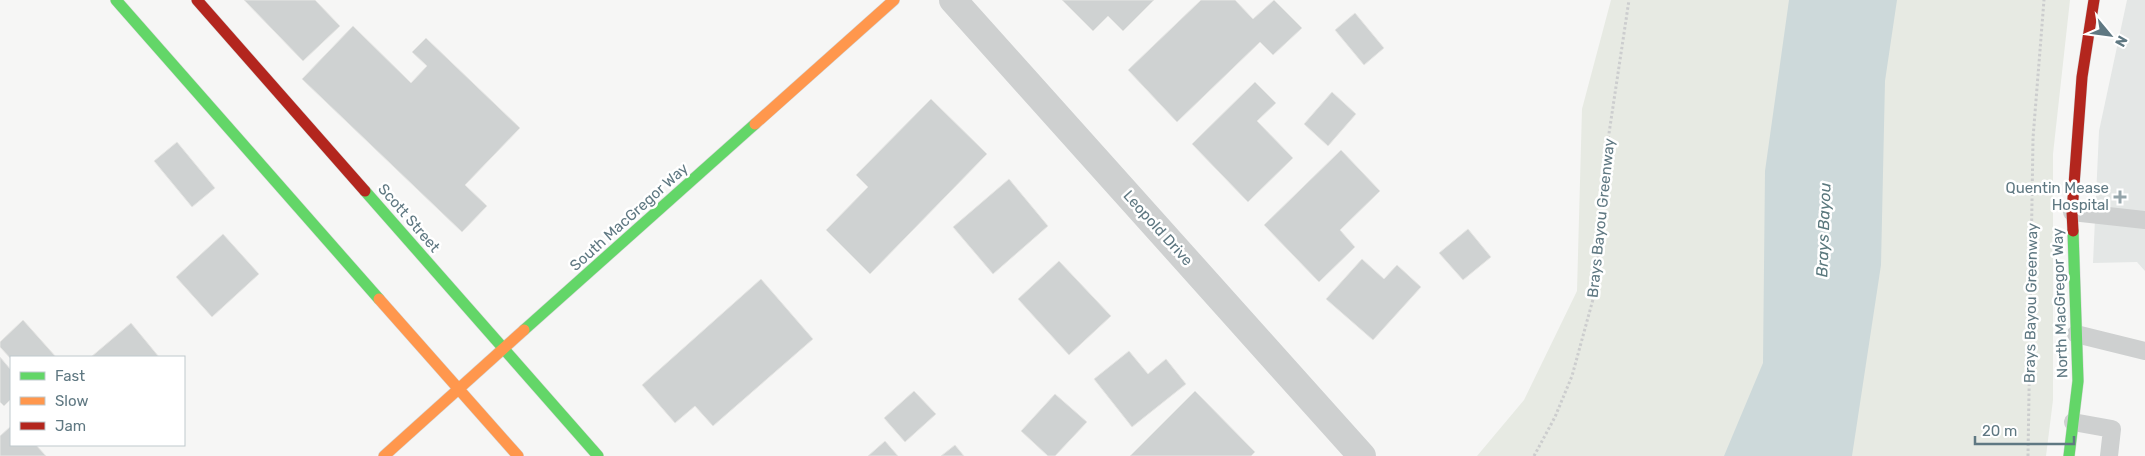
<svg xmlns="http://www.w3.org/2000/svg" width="2145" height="456" viewBox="0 0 2145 456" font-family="Rubik,sans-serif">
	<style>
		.built { fill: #e4e7e6 }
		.green { fill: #e7eae3 }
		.water { fill: #cdd9da }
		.building { fill: #cfd2d2; stroke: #e6e6e4 }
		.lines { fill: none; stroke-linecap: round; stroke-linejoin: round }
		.fast-casing { stroke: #d3d4d4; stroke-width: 12 }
		.slow-casing { stroke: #d3d4d4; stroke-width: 12 }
		.jam-casing { stroke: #d3d4d4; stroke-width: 12 }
		.path { stroke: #cccdce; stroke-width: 3; stroke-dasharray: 2.5 2.5; stroke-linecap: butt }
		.lane { stroke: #ced0d0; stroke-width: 18 }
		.street { stroke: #ced0d0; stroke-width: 28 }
		.fast { stroke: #63d668; stroke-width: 11 }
		.slow { stroke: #ff974d; stroke-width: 11 }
		.jam { stroke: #b3261e; stroke-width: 11 }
		.poi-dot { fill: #94a4aa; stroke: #fff; stroke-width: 2 }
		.labels { text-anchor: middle; stroke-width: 5; stroke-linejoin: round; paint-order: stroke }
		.poi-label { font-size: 15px; fill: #5f7882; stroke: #fff; text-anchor: end }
		.street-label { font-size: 15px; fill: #5f7882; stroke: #fff }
		.water-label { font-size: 16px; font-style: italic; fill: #5a787d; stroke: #fff }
	</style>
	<rect width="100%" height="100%" fill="#f6f6f5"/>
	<path class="built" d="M2127 0H2145V271L2137 262 2093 263 2099 131Z"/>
	<path class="green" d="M1611 0H2070L2053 154V400L2046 456H1477L1524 400 1577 291 1582 109Z"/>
	<path class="water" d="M1789 0H1897L1885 81 1881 265 1852 456H1724L1763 363 1765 171Z"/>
	<path class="building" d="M244 0H315L340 26 303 61Z
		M1062 0H1154L1123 31 1108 16 1093 31Z
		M1201 0H1235L1253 19 1274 0 1302 28 1273 55 1260 42 1177 122 1128 70Z
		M1355 13 1384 48 1364 65 1335 30Z
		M353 26 411 83 427 66 412 52 426 38 520 128 465 185 487 206 462 232 302 79Z
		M1255 82 1276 103 1257 121 1293 158 1248 202 1192 144Z
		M1332 92 1356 114 1328 146 1304 124Z
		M931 99 987 154 870 274 826 230 868 187 856 175Z
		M177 142 215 188 192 207 154 161Z
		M1341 150 1380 191 1340 230 1355 247 1319 282 1264 225Z
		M1009 179 1048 226 993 274 953 227Z
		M1468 229 1491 257 1463 280 1439 253Z
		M223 234 259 274 212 317 176 277Z
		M1362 259 1384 279 1397 265 1421 287 1373 340 1326 299Z
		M1059 261 1111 316 1069 355 1018 299Z
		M761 279 813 339 713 426 695 406 675 423 642 385Z
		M23 320 56 357H11V359L0 347V342Z
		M131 323 159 357H91Z
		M1129 351 1148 374 1166 359 1186 384 1132 427 1094 379Z
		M0 357 11 370V399L4 406 0 402Z
		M914 391 936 414 905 442 884 418Z
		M1195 391 1255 452 1251 456H1130Z
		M1055 394 1087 422 1055 456H1048L1021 431Z
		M11 426V445H36L46 456H0V436Z
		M885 441 898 456H868Z
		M955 445 964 456H941Z"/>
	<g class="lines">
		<g class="fast-casing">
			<path id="fast" d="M116 0 379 299
				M365 191 598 456
				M524 330 755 124
				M2069 456 2078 381 2073 231"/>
		</g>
		<g class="slow-casing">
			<path id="slow" d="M755 124 894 0
				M379 299 518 456
				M384 456 524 330"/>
		</g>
		<g class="jam-casing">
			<path id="jam" d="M197 0 365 191
				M2073 231 2072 212 2082 77 2094 0"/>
		</g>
		<path class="path" d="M1534 456 1555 417 1572 376 1595 292 1608 140 1629 0
			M2028 456 2033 138 2044 0"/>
		<path class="lane" d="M2072 212 2145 220
			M2076 334 2145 351
			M2073 422 2112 429 2109 456"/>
		<path class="street" d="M953 0 1362 456"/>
		<use href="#fast" class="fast"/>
		<use href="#slow" class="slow"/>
		<use href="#jam" class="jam"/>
	</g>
	<path class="poi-dot" d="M2117.5 189.5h5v5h5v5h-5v5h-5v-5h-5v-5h5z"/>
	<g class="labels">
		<g class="poi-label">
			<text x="2109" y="193">Quentin Mease<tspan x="2109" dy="17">Hospital</tspan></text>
		</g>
		<g class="street-label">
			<text transform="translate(629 217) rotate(-42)" y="5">South MacGregor Way</text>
			<text transform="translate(409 218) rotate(49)" y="5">Scott Street</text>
			<text transform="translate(1601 218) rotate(-84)" y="5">Brays Bayou Greenway</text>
			<text transform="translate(1158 228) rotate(48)" y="5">Leopold Drive</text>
			<text transform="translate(2031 303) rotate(-89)" y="5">Brays Bayou Greenway</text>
			<text transform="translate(2060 303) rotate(-92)" y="5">North MacGregor Way</text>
		</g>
		<g class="water-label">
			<text transform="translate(1823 230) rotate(-88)" y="6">Brays Bayou</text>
		</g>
	</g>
	<rect x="10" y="356" width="175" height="90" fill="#ffffff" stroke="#bfc9cd"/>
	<rect x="20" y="372" width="25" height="8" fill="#63d668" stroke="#bfc9cd"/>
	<text x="55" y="381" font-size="15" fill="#5f7882">Fast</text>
	<rect x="20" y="397" width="25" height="8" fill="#ff974d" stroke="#bfc9cd"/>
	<text x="55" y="406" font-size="15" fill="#5f7882">Slow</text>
	<rect x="20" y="422" width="25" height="8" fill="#b3261e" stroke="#bfc9cd"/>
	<text x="55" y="431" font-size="15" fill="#5f7882">Jam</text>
	<g transform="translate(2110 35) rotate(119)" stroke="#ffffff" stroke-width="4" paint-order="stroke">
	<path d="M0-4L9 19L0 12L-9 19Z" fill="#5f7882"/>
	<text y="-8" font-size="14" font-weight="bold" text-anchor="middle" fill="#5f7882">N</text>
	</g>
	<path d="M1975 436v8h99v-8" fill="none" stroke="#5f7882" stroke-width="2.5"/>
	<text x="1982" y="436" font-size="15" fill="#5f7882" stroke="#ffffff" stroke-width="4" paint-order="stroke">20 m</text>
</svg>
